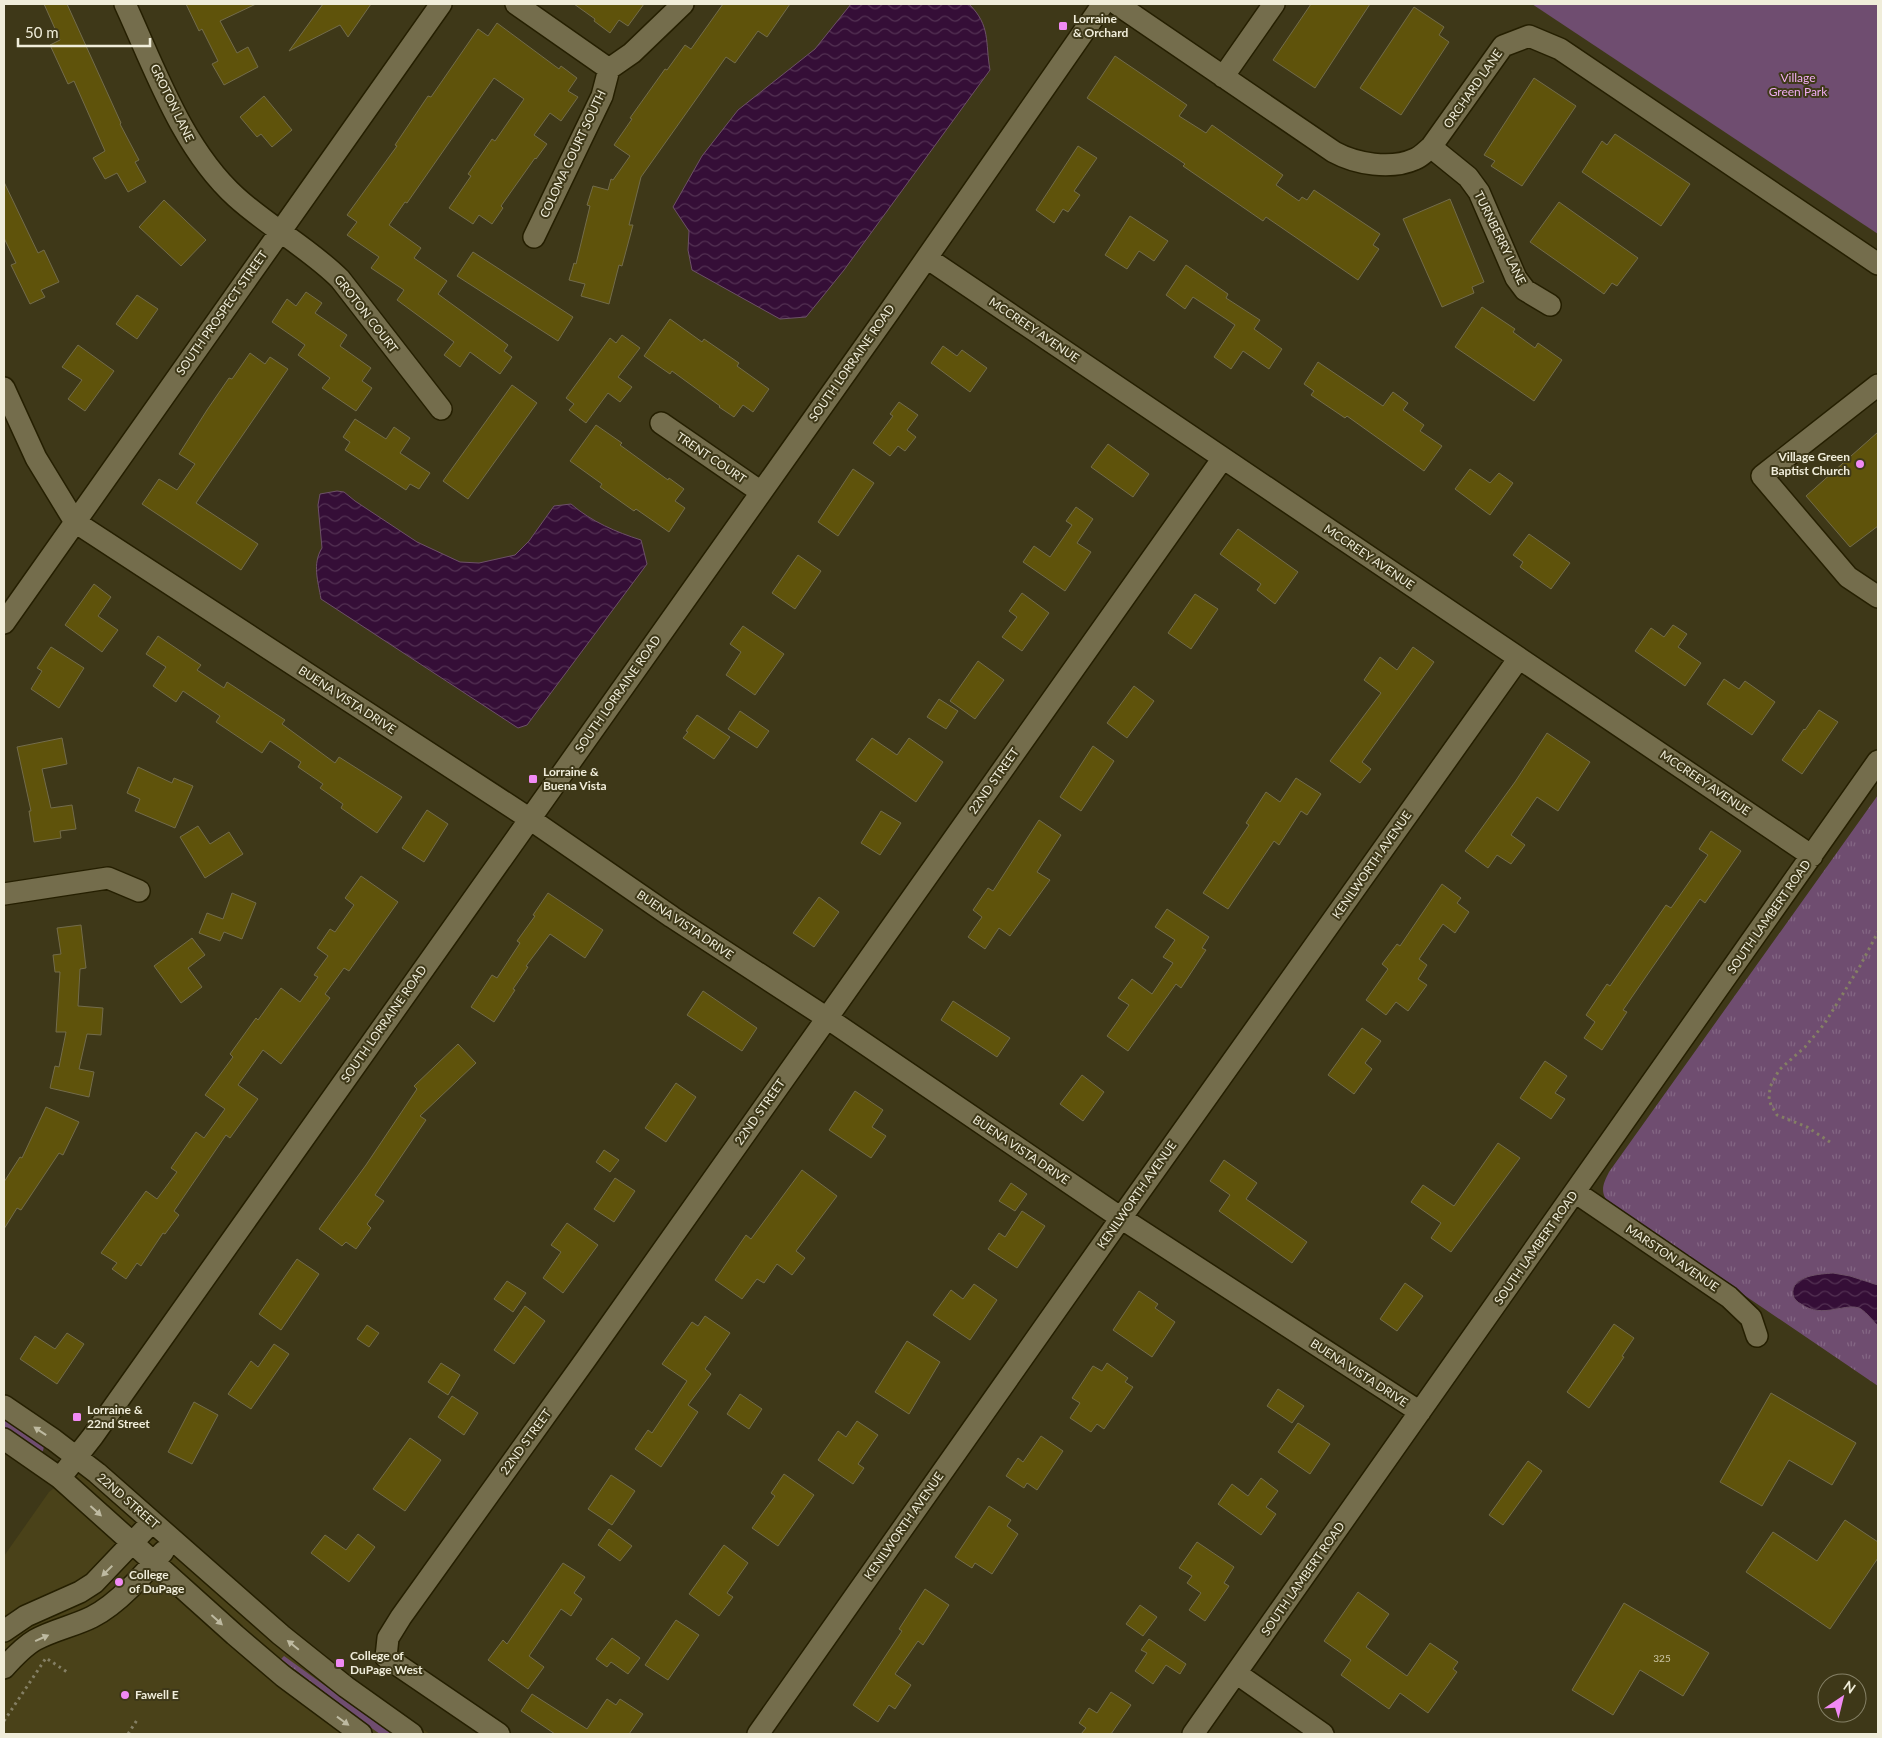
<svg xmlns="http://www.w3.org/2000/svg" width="1882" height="1738" viewBox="0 0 1882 1738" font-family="Lato,sans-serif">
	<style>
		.built { fill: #4a4219 }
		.grass { fill: url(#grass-tufts) }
		.park { fill: #6f4d70 }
		.water { fill: url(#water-waves); stroke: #6d5168 }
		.building { fill: #5f530b; stroke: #736c4b }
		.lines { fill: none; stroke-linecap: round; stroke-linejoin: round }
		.minor-casing { stroke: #251f00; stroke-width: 24 }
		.path { stroke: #847f64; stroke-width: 3; stroke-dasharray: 2.5 4; stroke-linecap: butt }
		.minor { stroke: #746d4c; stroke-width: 21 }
		.oneway { fill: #bebaa1 }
		.poi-dot { fill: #f18af4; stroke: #3e3818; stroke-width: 2 }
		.labels { text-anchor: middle; stroke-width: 4; stroke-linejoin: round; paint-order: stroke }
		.number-label { font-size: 10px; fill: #ccc6a6 }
		.poi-label { font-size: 12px; font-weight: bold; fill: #f0edda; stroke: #3e3818; text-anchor: start }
		.park-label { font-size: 12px; fill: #f0aef1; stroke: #3e3818 }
		.street-label { font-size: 12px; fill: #f0edda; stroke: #3e3818 }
	</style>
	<defs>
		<pattern id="grass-tufts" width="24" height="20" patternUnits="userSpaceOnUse" patternTransform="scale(1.25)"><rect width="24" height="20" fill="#6f4d70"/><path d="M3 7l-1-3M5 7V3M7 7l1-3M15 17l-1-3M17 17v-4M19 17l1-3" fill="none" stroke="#846784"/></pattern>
		<pattern id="water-waves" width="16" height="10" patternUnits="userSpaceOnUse" patternTransform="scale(1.25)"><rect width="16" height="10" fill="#350e37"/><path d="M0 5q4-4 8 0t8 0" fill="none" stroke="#533153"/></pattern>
	</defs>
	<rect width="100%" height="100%" fill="#3e3818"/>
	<path class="built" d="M93 1459 265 1608 388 1706 430 1734H4V1556L49 1492Z"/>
	<path class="grass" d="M1878 795V1386L1610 1204C1599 1193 1603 1184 1609 1172Z
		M4 1417 44 1446 43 1451 40 1453 4 1428Z
		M284 1656 392 1734H380L370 1727 281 1659Z"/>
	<path class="park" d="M1532 4H1878V234Z"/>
	<path class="water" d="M851 4H969C991 26 985 42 990 70L844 270 806 317 780 319 692 270 688 250 689 231 673 207 702 156 738 110 815 49Z
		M337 491 344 492 355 501 417 542 460 562 479 563 515 555 529 541 554 506 571 504C592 522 616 532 641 540L647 564 527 725 518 728 321 599C318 581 312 564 322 548L318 505 320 494Z
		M1833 1273 1850 1276 1878 1285V1326C1873 1321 1867 1313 1861 1309 1847 1301 1823 1320 1801 1304 1797 1302 1794 1299 1793 1295 1790 1275 1821 1274 1833 1273Z"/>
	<path class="building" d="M44 4H67L121 123 120 124 139 160 135 162 146 182 128 192 117 173 105 179 93 158 105 151 74 81 68 84 50 45 60 40Z
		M186 4H256L220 21 237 53 248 47 258 67 224 85 212 64 218 61 202 29 199 31Z
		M323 4H371L348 37 340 25 289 51Z
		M574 4H644L628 26 619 20 610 33 594 21 595 19Z
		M723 4H790L767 37 758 31 735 63 726 57 641 177 629 225H633L622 266 619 265 609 304 581 296 585 284 569 280 574 263 576 264 590 206 587 205 593 186 608 190 611 179 613 180 630 156 614 145 632 119 630 118 665 69 667 70 685 45 691 49Z
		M1311 4H1370L1315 88 1273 60Z
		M1414 7 1444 27 1439 35 1449 42 1401 115 1360 88Z
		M497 23 559 69 561 66 577 78 568 91 578 97 561 121 550 113 534 135 547 144 536 159 535 158 501 206 503 208 492 224 479 215 473 224 449 208 471 176 468 174 492 139 495 141 524 99 494 78 407 203 405 202 389 225 421 248 414 258 447 281 438 294 508 345 504 351 512 357 500 374 470 352 460 367 444 355 454 342 397 300 404 290 371 268 379 257 347 235 357 222 347 215 397 146 395 145 428 96 431 97 478 29 488 36Z
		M1115 56 1187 105 1179 116 1206 133 1212 125 1283 175 1276 185 1299 201 1302 197 1307 200 1314 190 1380 234 1373 245 1379 249 1358 280 1266 217 1263 221 1183 166 1185 164 1087 98Z
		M1534 78 1576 106 1522 186 1491 166 1495 161 1484 155Z
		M264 96 292 130 272 147 261 134 257 137 240 117Z
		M1615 134 1690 184 1661 226 1582 172 1602 141 1607 145Z
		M1078 146 1097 158 1074 191 1080 195 1068 212 1063 209 1054 223 1036 210Z
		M4 182 38 253 44 250 59 282 41 290 45 297 30 304 11 265 16 263 4 238Z
		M1450 199 1484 282 1472 287 1474 293 1442 307 1403 219Z
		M164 200 206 240 181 266 139 227Z
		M1559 202 1638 258 1617 286 1612 283 1604 294 1530 242Z
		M1130 216 1168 241 1154 261 1139 251 1127 269 1105 255Z
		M473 252 573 317 558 341 457 276Z
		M1186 265 1228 294 1226 298 1260 320 1254 329 1282 349 1269 369 1243 351 1231 369 1214 357 1235 325 1193 297 1185 309 1166 295Z
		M306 292 322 303 315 313 347 335 340 346 371 368 362 381 372 388 356 411 322 388 330 378 298 355 305 345 272 322 287 299 296 306Z
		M137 295 158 309 137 339 116 324Z
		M1482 307 1515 329 1513 332 1535 348 1538 343 1562 360 1534 401 1455 347Z
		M670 319 702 342 704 339 739 363 737 366 769 389 753 412 743 405 734 417 719 407 720 406 672 371 670 374 644 356Z
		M622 335 640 348 618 377 632 387 620 402 608 393 586 423 569 410 574 404 566 398 610 338 616 343Z
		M78 345 114 371 85 411 68 399 82 380 62 367Z
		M943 346 957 356 962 350 987 368 970 392 931 363Z
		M250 353 265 364 270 357 288 369 196 503 258 544 241 570 142 504 159 479 177 490 195 464 179 454 207 410 229 378 232 379Z
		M1318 362 1383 406 1393 392 1408 403 1403 410 1424 425 1420 431 1442 446 1424 471 1347 416 1345 418 1311 395 1314 391 1304 384Z
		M512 385 537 403 468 499 443 481Z
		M899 402 918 415 907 430 916 437 905 451 898 446 890 456 873 443 893 416 890 414Z
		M355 419 386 439 394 427 410 438 400 453 430 473 419 489 410 484 406 490 345 450 350 442 343 437Z
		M596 425 622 443 620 445 668 480 669 478 684 489 675 501 685 508 669 532 636 509 634 511 600 487 602 484 570 461Z
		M1878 432V526L1850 547 1806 496Z
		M1108 444 1149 474 1133 497 1091 467Z
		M853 469 874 483 838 536 818 522Z
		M1470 469 1490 483 1499 473 1513 483 1490 515 1455 489Z
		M1076 507 1093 519 1077 543 1091 552 1065 591 1023 562 1034 546 1050 557 1072 525 1066 521Z
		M1238 529 1298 572 1275 604 1257 590 1261 584 1220 554Z
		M1529 534 1570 563 1551 589 1520 567 1523 562 1513 555Z
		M798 555 821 571 795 609 772 593Z
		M94 584 111 597 98 616 118 630 102 652 65 625Z
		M1022 593 1049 613 1022 651 1002 637 1017 617 1009 611Z
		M1195 594 1218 609 1191 649 1168 633Z
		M1673 625 1687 634 1678 647 1701 663 1685 686 1635 651 1651 628 1664 637Z
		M743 626 784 654 755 695 726 675 741 652 730 644Z
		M158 636 201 665 197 670 224 688 227 682 285 720 282 724 335 763 339 757 402 797 377 833 341 808 343 804 320 788 323 784 298 767 301 762 270 741 262 753 216 722 220 716 183 691 176 702 153 686 166 667 146 654Z
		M51 647 84 668 59 708 31 689 42 671 37 668Z
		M1413 647 1434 662 1362 762 1371 769 1360 783 1330 761 1381 693 1364 680 1380 657 1397 670Z
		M978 661 1004 680 975 719 950 701Z
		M1724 679 1739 689 1745 681 1775 702 1752 735 1707 704Z
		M1134 686 1154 701 1127 738 1107 723Z
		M939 699 958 711 946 729 927 717Z
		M1819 710 1838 722 1802 774 1782 760 1804 729 1805 730Z
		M740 711 769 731 757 748 728 729Z
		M697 715 730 737 714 759 683 738 688 732 686 731Z
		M1547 733 1590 762 1558 811 1537 797 1511 835 1525 845 1511 864 1497 855 1488 868 1465 851 1515 782Z
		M62 738 67 764 42 769 51 808 72 805 76 829 60 831 61 838 34 842 29 811H31L17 747Z
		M872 738 897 755 909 738 943 762 916 802 856 760Z
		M1093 746 1114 761 1081 811 1060 797Z
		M138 767 172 783 174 778 193 786 175 828 135 811 140 799 127 793Z
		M1296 778 1321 794 1307 815 1301 811 1279 845 1274 841 1228 909 1203 893 1249 825 1246 823 1266 792 1280 802Z
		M427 810 448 824 424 862 402 848Z
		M881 811 901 823 880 855 861 843Z
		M1039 820 1061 835 1037 872 1050 880 1010 936 999 928 985 949 968 937 982 917 973 910 988 888 993 891Z
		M198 826 210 844 229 832 243 854 205 878 180 837Z
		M1711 831 1741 851 1705 903 1700 899 1645 978 1623 1010 1627 1012 1602 1050 1584 1038 1595 1022 1586 1015 1607 984 1610 986 1666 905 1671 908 1708 855 1699 849Z
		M361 876 398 902 349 971 344 968 325 994 330 998 281 1064 263 1050 238 1085 258 1099 230 1138 226 1135 174 1211 179 1215 165 1234 163 1233 141 1266 137 1263 126 1279 112 1269 117 1263 101 1253 146 1191 157 1199 177 1172 171 1168 196 1132 204 1138 225 1109 205 1095 233 1057 230 1054 256 1018 258 1020 281 988 300 1002 318 977 314 975 328 956 317 948 330 929 335 932 354 905 345 898Z
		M1442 884 1461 898 1457 903 1469 912 1455 933 1443 924 1419 959 1427 965 1418 979 1427 985 1408 1011 1396 1002 1386 1015 1366 1000 1388 969 1382 964 1397 944 1400 946Z
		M232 893 256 903 242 939 224 932 220 941 199 933 207 913 223 919Z
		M548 893 603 930 585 958 550 934 526 966 528 967 513 989 515 990 494 1022 471 1007 492 975 497 978 520 943 517 941 535 916 533 915Z
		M819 897 839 912 814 947 793 933Z
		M1167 909 1209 937 1202 948 1206 950 1181 988 1176 984 1128 1051 1107 1036 1129 1005 1118 998 1132 979 1152 994 1173 963 1163 957 1175 940 1155 927Z
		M81 925 86 968 80 969 78 1006 103 1008 101 1035 87 1034 79 1069 94 1072 89 1097 50 1088 55 1066 59 1067 66 1032H56L60 972H55L53 955 61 954 57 928Z
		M192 938 205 955 188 968 202 987 181 1003 154 966Z
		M703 991 757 1028 742 1051 687 1015Z
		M953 1001 1010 1038 997 1057 941 1020Z
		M1362 1028 1381 1041 1365 1063 1372 1069 1354 1094 1328 1075Z
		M458 1044 476 1063 420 1116 426 1120 375 1195 384 1201 367 1224 371 1228 356 1249 346 1242 342 1246 319 1229 366 1165 417 1089 414 1086Z
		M1545 1061 1567 1076 1555 1093 1565 1099 1551 1119 1520 1098Z
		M1082 1075 1104 1092 1083 1121 1060 1104Z
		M676 1083 696 1097 666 1142 645 1128Z
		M855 1091 883 1110 872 1127 886 1136 871 1158 829 1130Z
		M46 1107 79 1122 63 1155 59 1153 21 1210 17 1208 4 1229V1182L20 1157 22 1158Z
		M1498 1143 1520 1158 1451 1252 1431 1238 1441 1223 1411 1202 1423 1185 1454 1206Z
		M604 1150 619 1160 610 1172 596 1162Z
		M1224 1160 1257 1183 1246 1199 1307 1242 1292 1263 1219 1211 1230 1195 1210 1181Z
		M802 1170 837 1196 796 1251 805 1258 792 1275 777 1264 764 1283 757 1279 742 1299 715 1280 746 1235 751 1239Z
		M615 1178 635 1191 614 1222 594 1209Z
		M1011 1183 1027 1194 1015 1211 999 1201Z
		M1022 1211 1045 1226 1017 1268 988 1249 999 1233 1005 1237Z
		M567 1223 598 1245 563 1293 543 1278 561 1252 551 1245Z
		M297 1259 319 1274 281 1330 259 1314Z
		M507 1281 526 1293 513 1312 494 1299Z
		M1405 1283 1423 1296 1397 1331 1380 1319Z
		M974 1284 997 1300 970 1340 933 1315 951 1290 963 1299Z
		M1139 1291 1158 1304 1155 1308 1175 1322 1152 1357 1113 1330Z
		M525 1306 545 1321 514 1364 494 1350Z
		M705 1316 730 1333 705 1369 711 1374 688 1405 698 1412 661 1467 635 1449 648 1430 652 1433 687 1381 662 1364 692 1322 698 1326Z
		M1614 1324 1634 1338 1622 1356 1624 1357 1589 1408 1567 1392Z
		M367 1325 379 1333 369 1347 357 1339Z
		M67 1333 84 1344 57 1384 20 1359 35 1336 55 1349Z
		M907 1341 940 1362 909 1414 875 1392Z
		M274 1344 289 1354 251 1409 228 1394 251 1361 258 1367Z
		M441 1363 460 1375 448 1395 428 1382Z
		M1107 1363 1128 1378 1125 1382 1133 1387 1104 1429 1097 1424 1091 1432 1070 1418 1080 1403 1072 1398 1093 1366 1102 1371Z
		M1278 1389 1304 1406 1292 1423 1267 1406Z
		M1771 1393 1856 1443 1832 1485 1789 1460 1762 1506 1720 1482Z
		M740 1394 762 1409 749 1429 727 1414Z
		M452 1396 478 1413 464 1435 438 1417Z
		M194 1402 218 1415 192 1464 168 1452Z
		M857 1421 878 1435 858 1464 864 1468 853 1484 818 1460 838 1431 846 1437Z
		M1298 1423 1330 1444 1310 1474 1278 1452Z
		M1041 1436 1063 1451 1037 1490 1027 1483 1024 1488 1006 1476 1018 1458 1023 1462Z
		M410 1438 441 1460 405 1511 373 1489Z
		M1528 1461 1542 1471 1503 1525 1489 1515Z
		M784 1474 814 1495 778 1546 752 1528 775 1496 771 1493Z
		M611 1475 635 1491 612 1525 588 1509Z
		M1261 1478 1278 1491 1266 1507 1276 1514 1261 1535 1218 1504 1232 1484 1248 1496Z
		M989 1506 1011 1520 1007 1526 1018 1534 992 1574 975 1563 972 1568 955 1557Z
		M1845 1520 1878 1542V1558L1830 1629 1746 1572 1773 1532 1817 1561Z
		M609 1529 632 1546 620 1561 598 1545Z
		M358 1534 375 1547 349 1582 311 1553 325 1535 346 1550Z
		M1197 1542 1234 1567 1224 1583 1229 1586 1205 1621 1189 1610 1201 1593 1187 1583 1192 1576 1179 1568Z
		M724 1545 748 1563 727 1593 733 1597 719 1616 689 1594Z
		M563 1563 585 1577 574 1593 582 1599 571 1616 561 1609 529 1656 544 1667 528 1689 488 1660 503 1640 507 1644Z
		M925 1589 949 1605 923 1645 918 1641 895 1674 911 1685 895 1709 889 1705 878 1722 853 1705 902 1631 899 1629Z
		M1358 1592 1389 1614 1366 1647 1407 1676 1430 1643 1458 1662 1453 1669 1457 1672 1428 1713 1400 1693 1389 1709 1341 1675 1351 1660 1324 1641Z
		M1624 1603 1709 1653 1683 1696 1640 1670 1613 1715 1572 1690Z
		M1140 1605 1157 1617 1143 1636 1126 1624Z
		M676 1620 699 1635 668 1680 645 1665Z
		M612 1638 640 1658 628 1674 611 1662 607 1667 596 1659Z
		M1149 1639 1186 1664 1180 1674 1166 1665 1153 1684 1135 1671 1147 1653 1141 1650Z
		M1111 1692 1131 1705 1111 1734H1081L1086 1728 1079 1723 1089 1708 1097 1713Z
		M532 1694 587 1729 607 1699 616 1705 620 1699 643 1714 629 1734H555L521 1711Z"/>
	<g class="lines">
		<g class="minor-casing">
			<path id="minor" d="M125 4C155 69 182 148 236 197 269 227 309 248 340 279L441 409
				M516 4 609 69
				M1117 4 1334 152C1356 164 1391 170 1415 159 1421 157 1426 151 1431 147L1503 46 1529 36 1560 49 1878 264
				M609 69 632 53 683 4
				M1223 77 1274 4
				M1431 147 1468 177 1479 192 1516 278 1525 290 1550 305
				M534 237 602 96 609 69
				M927 258 1812 856
				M1878 385 1762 476 1848 577 1878 597
				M4 388 36 458 75 522 530 819 672 917 827 1018 1121 1218 1420 1412
				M661 423 761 492
				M4 623 441 4
				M4 894 108 878 139 891
				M1575 1192 1729 1297 1751 1318 1757 1336
				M4 1406 54 1440 97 1473 281 1635 346 1687 412 1734
				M4 1439 60 1478 235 1635 283 1676 361 1734
				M60 1478 93 1436 889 312 1103 4
				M4 1631 26 1616 80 1592 94 1583 152 1522
				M4 1668C13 1658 23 1647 35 1640 53 1630 74 1626 92 1617 118 1604 144 1574 163 1552
				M1236 1673 1323 1734
				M499 1734 386 1657 388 1638 401 1617 586 1359 1223 458
				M758 1734 1121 1218 1519 658
				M1193 1734 1878 761"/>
		</g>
		<path class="path" d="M1830 1142 1807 1127 1777 1115 1771 1105 1769 1099 1770 1087 1779 1070 1805 1047 1825 1023 1860 966 1878 932
			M4 1721 46 1658 67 1672
			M128 1734 137 1720"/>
		<use href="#minor" class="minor"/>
	</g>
	<defs><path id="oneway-solid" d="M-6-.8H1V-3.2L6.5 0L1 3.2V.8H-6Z" transform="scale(1.25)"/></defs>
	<g class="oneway">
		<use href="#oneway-solid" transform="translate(40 1431) rotate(-146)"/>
		<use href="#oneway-solid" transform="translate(96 1511) rotate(42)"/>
		<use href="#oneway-solid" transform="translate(107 1571) rotate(135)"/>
		<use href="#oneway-solid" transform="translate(217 1620) rotate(42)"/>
		<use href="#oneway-solid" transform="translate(42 1638) rotate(-24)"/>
		<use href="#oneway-solid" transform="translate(293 1645) rotate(-141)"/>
		<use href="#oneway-solid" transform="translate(343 1721) rotate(36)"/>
	</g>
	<g class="poi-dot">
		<rect x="1058" y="21" width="10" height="10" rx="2.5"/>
		<circle cx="1860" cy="464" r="5"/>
		<rect x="528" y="774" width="10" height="10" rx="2.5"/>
		<rect x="72" y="1412" width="10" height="10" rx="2.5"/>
		<circle cx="119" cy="1582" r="5"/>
		<rect x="335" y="1658" width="10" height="10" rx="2.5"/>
		<circle cx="125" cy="1695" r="5"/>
	</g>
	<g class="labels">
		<g class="number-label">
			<text x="1662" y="1662">325</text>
		</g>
		<g class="poi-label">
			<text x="1073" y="23">Lorraine<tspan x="1073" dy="14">&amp; Orchard</tspan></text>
			<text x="1850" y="461" text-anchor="end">Village Green<tspan x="1850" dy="14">Baptist Church</tspan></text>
			<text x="543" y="776">Lorraine &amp;<tspan x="543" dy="14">Buena Vista</tspan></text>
			<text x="87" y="1414">Lorraine &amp;<tspan x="87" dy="14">22nd Street</tspan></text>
			<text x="129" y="1579">College<tspan x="129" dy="14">of DuPage</tspan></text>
			<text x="350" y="1660">College of<tspan x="350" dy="14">DuPage West</tspan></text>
			<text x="135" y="1699">Fawell E</text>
		</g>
		<g class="park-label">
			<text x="1798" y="82">Village<tspan x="1798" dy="14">Green Park</tspan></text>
		</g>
		<g class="street-label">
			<text transform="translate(1473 89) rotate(-55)" y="4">ORCHARD LANE</text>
			<text transform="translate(172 103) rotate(64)" y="4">GROTON LANE</text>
			<text transform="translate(573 154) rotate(-65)" y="4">COLOMA COURT SOUTH</text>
			<text transform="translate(1500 238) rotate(64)" y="4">TURNBERRY LANE</text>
			<text transform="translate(222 313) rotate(-55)" y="4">SOUTH PROSPECT STREET</text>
			<text transform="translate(366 314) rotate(52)" y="4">GROTON COURT</text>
			<text transform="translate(1034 330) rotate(34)" y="4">MCCREEY AVENUE</text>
			<text transform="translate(852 363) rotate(-55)" y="4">SOUTH LORRAINE ROAD</text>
			<text transform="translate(711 458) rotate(34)" y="4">TRENT COURT</text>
			<text transform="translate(1369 557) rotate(34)" y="4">MCCREEY AVENUE</text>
			<text transform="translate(618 694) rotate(-55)" y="4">SOUTH LORRAINE ROAD</text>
			<text transform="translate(347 700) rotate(33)" y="4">BUENA VISTA DRIVE</text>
			<text transform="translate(994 781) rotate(-55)" y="4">22ND STREET</text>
			<text transform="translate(1705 783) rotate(34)" y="4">MCCREEY AVENUE</text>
			<text transform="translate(1372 865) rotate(-55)" y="4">KENILWORTH AVENUE</text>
			<text transform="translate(1769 917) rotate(-55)" y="4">SOUTH LAMBERT ROAD</text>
			<text transform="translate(685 925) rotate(34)" y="4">BUENA VISTA DRIVE</text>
			<text transform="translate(384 1024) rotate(-55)" y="4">SOUTH LORRAINE ROAD</text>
			<text transform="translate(760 1112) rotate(-55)" y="4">22ND STREET</text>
			<text transform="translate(1021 1150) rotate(34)" y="4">BUENA VISTA DRIVE</text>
			<text transform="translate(1137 1195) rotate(-55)" y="4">KENILWORTH AVENUE</text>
			<text transform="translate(1536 1248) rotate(-55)" y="4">SOUTH LAMBERT ROAD</text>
			<text transform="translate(1672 1258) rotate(34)" y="4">MARSTON AVENUE</text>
			<text transform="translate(1359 1373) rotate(33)" y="4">BUENA VISTA DRIVE</text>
			<text transform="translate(526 1442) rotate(-54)" y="4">22ND STREET</text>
			<text transform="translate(128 1501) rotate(41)" y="4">22ND STREET</text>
			<text transform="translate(904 1526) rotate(-55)" y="4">KENILWORTH AVENUE</text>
			<text transform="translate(1303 1579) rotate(-55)" y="4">SOUTH LAMBERT ROAD</text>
		</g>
	</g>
	<rect width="1882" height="1738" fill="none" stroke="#f0edda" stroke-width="10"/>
	<g transform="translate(1842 1698) rotate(35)"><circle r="24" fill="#3e3818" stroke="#858066"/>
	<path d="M0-4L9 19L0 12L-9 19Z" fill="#f18af4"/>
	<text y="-8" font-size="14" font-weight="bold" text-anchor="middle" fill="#f0edda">N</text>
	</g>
	<path d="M18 38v8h132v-8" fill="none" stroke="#f0edda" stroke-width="2.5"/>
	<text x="25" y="38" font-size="15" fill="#f0edda" stroke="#3e3818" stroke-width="4" paint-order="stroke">50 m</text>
</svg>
